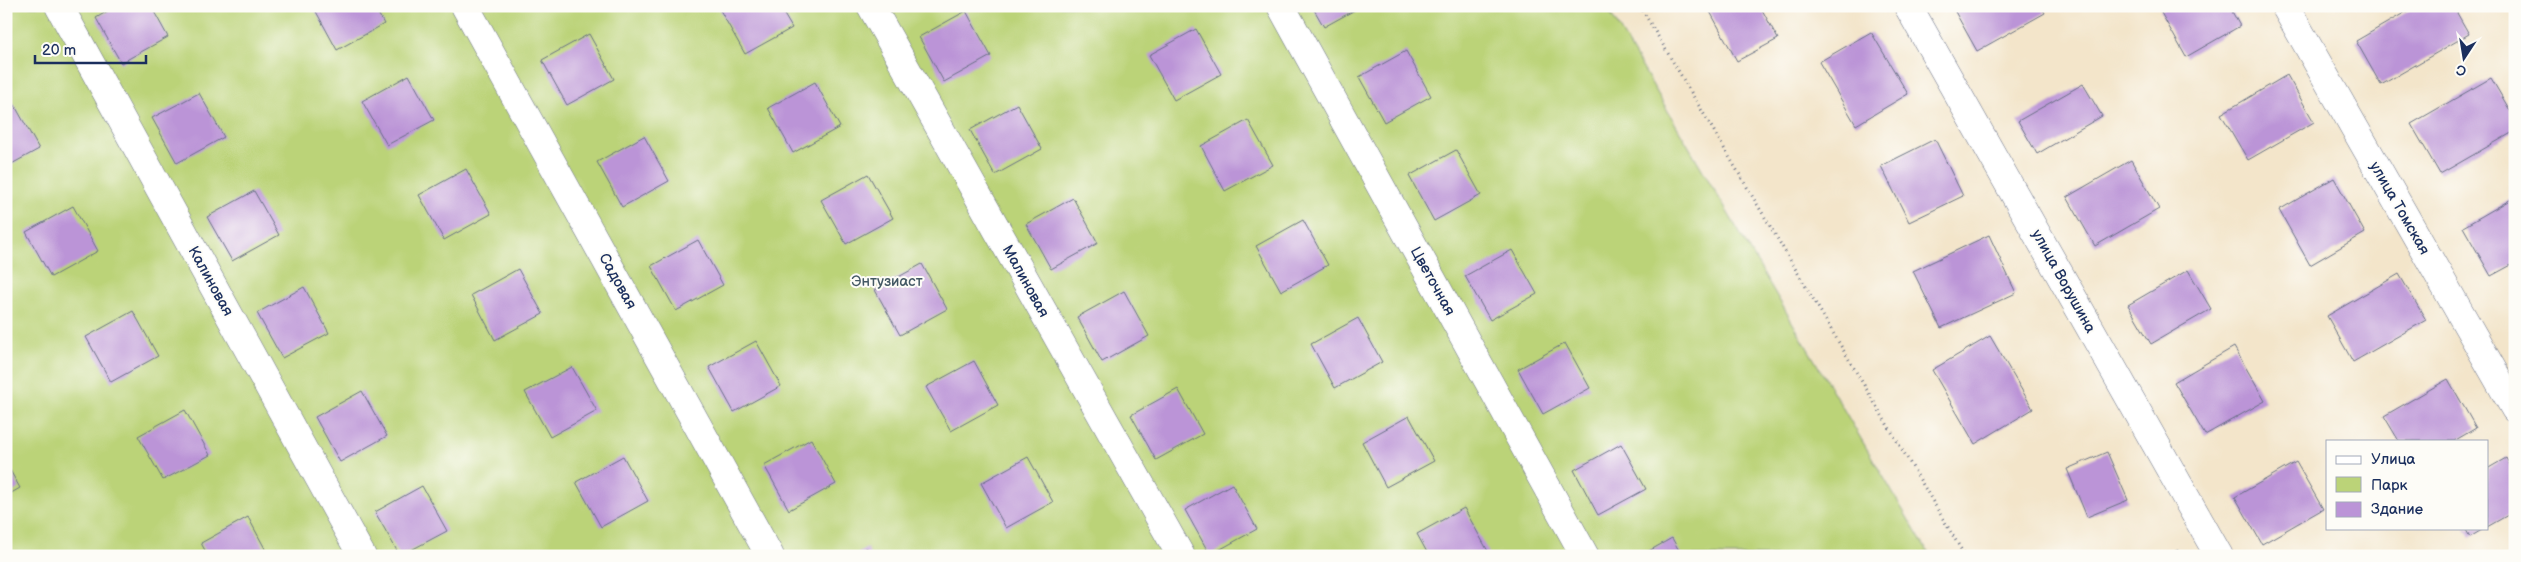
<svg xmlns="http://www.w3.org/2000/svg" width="2521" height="562" viewBox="0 0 2521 562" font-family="'Balsamiq Sans',sans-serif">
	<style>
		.green { fill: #bbd378; stroke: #6b816b }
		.building { fill: #bb94d7 }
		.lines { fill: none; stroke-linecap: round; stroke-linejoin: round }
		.minor-casing { stroke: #676f84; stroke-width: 29 }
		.path { stroke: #676f84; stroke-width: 3; stroke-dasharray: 1 4; stroke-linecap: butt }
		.minor { stroke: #fff; stroke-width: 28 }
		.labels { text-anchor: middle; stroke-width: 4; stroke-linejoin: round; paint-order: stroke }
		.street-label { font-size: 15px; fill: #1b2f5e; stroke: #fdfcf7 }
		.park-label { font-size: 15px; fill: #435864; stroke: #fdfcf7 }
	</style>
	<rect width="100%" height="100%" fill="#fdfcf7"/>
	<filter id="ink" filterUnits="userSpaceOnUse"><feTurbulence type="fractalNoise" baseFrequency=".02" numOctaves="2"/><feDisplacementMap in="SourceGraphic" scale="10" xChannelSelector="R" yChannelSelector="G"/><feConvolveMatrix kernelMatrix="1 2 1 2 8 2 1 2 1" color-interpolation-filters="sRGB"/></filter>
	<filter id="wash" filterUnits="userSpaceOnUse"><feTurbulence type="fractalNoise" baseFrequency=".0096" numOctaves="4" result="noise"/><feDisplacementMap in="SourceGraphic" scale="20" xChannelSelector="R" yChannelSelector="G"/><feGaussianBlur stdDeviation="1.12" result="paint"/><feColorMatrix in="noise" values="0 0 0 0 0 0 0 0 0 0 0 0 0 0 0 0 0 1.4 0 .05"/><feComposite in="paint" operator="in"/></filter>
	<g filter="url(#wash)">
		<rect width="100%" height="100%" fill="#f3e5ca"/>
		<path class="green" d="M6 6H1606L1930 556H6Z"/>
		<g id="blocks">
			<path class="building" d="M116 6H151L168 37 121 63 96 18Z
				M313 6H374L384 24 337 50Z
				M725 6H779L792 28 745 54 720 10Z
				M1312 6H1362L1324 27Z
				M1707 6H1760L1778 39 1737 61Z
				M1956 6H2041L2045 13 1977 51 1953 8Z
				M2167 6H2229L2240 26 2186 57 2160 11Z
				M2416 6H2453L2469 34 2381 85 2356 41Z
				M966 11 991 56 944 82 919 37Z
				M1196 29 1221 74 1174 100 1149 55Z
				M1871 32 1908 94 1856 125 1819 62Z
				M589 34 614 79 567 105 542 60Z
				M1406 51 1431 96 1384 122 1359 77Z
				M409 75 434 120 387 145 362 101Z
				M2287 75 2314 122 2248 160 2221 114Z
				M2491 78 2515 119V131L2440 174 2411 124Z
				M815 82 840 127 793 153 768 108Z
				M2083 84 2102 116 2037 154 2018 121Z
				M199 93 224 137 177 163 152 118Z
				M14 104 39 149 6 167V108Z
				M1017 104 1042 149 995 175 970 130Z
				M1248 120 1273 165 1225 191 1201 146Z
				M644 136 669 181 622 207 597 162Z
				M1935 139 1963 196 1909 222 1881 166Z
				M1456 150 1481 195 1434 221 1409 176Z
				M2131 160 2159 209 2095 246 2067 197Z
				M466 169 491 214 444 240 419 195Z
				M868 174 893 218 846 244 821 200Z
				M2334 178 2365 233 2310 265 2279 210Z
				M254 191 279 235 232 261 207 217Z
				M2515 197V263L2491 276 2463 227Z
				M1073 198 1098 243 1051 269 1026 224Z
				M73 206 98 251 51 277 26 232Z
				M1303 220 1328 265 1281 291 1256 246Z
				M1989 235 2016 293 1941 328 1913 271Z
				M698 240 723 285 676 311 651 266Z
				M1512 250 1537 294 1490 320 1465 276Z
				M922 264 947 309 900 335 875 290Z
				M518 269 543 314 495 340 471 295Z
				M2188 270 2211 309 2151 344 2128 305Z
				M2399 274 2426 320 2353 362 2327 316Z
				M304 287 329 333 282 358 257 313Z
				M1124 291 1149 336 1102 362 1077 317Z
				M133 311 158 356 111 382 86 337Z
				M1358 318 1382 362 1335 388 1311 344Z
				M1990 336 2033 409 1975 444 1932 370Z
				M756 341 781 386 734 412 709 367Z
				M1565 343 1590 388 1543 414 1518 369Z
				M2234 347 2265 401 2205 435 2174 382Z
				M974 361 998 405 951 431 926 387Z
				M572 367 597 411 550 437 525 392Z
				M2448 379 2476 428 2454 441H2399L2384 416Z
				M1178 389 1203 434 1156 460 1131 415Z
				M362 391 387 436 340 462 315 417Z
				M185 410 210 455 163 480 138 436Z
				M1409 416 1434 461 1386 487 1362 442Z
				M811 439 836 484 789 510 764 465Z
				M1621 444 1646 489 1598 515 1574 470Z
				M2107 452 2128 500 2087 517 2067 469Z
				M623 456 648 501 601 527 576 482Z
				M1028 457 1053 502 1006 528 981 483Z
				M2506 458 2515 474V511L2487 527V469Z
				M2296 462 2323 509 2262 544 2235 497Z
				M6 463 20 488 6 496Z
				M1232 484 1257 529 1210 555 1185 510Z
				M422 486 447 531 400 556 375 512Z
				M1464 508 1489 553 1483 556H1429L1417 534Z
				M248 517 269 556H208L201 543Z
				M2465 528H2485L2470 537Z
				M1672 538 1682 556H1640Z
				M867 548 871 556H853Z
				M2178 550 2180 556H2164Z"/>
		</g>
	</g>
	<g filter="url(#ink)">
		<use href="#blocks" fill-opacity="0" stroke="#676f84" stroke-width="1"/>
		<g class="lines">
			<g class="minor-casing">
				<path id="minor" d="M59 6 362 556
					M465 6 770 556
					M871 6 1181 556
					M1281 6 1585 556
					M1908 6 2219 556
					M2285 6 2515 409"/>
			</g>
			<path class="path" d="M1640 6 1965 556"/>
			<use href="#minor" class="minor"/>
		</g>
	</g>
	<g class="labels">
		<g class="street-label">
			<text transform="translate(2400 208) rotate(60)" y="5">улица Томская</text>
			<text transform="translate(211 281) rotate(61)" y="5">Калиновая</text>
			<text transform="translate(618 281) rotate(61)" y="5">Садовая</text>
			<text transform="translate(1026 281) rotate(61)" y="5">Малиновая</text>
			<text transform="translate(1433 281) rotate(61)" y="5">Цветочная</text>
			<text transform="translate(2064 281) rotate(61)" y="5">улица Ворушина</text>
		</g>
		<g class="park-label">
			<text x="887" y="286">Энтузиаст</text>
		</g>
	</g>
	<rect width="2521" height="562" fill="none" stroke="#fdfcf7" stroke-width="25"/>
	<rect x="2326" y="440" width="162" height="90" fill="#fdfcf7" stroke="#a3aaba"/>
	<rect x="2336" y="456" width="25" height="8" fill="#ffffff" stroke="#a3aaba"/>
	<text x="2371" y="464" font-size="15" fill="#1b2f5e">Улица</text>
	<rect x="2336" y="477" width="25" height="15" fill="#bbd378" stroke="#a3aaba"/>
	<text x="2371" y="490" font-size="15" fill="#1b2f5e">Парк</text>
	<rect x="2336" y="502" width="25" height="15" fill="#bb94d7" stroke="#a3aaba"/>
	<text x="2371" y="514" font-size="15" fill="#1b2f5e">Здание</text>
	<g transform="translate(2464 58) rotate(192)" stroke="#fdfcf7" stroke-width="4" paint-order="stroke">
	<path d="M0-4L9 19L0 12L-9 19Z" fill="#1b2f5e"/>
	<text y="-8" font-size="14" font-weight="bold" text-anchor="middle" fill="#1b2f5e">С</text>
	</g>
	<path d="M35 55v8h111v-8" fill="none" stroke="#1b2f5e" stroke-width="2.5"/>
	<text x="42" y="55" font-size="15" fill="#1b2f5e" stroke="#fdfcf7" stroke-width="4" paint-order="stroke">20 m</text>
</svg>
